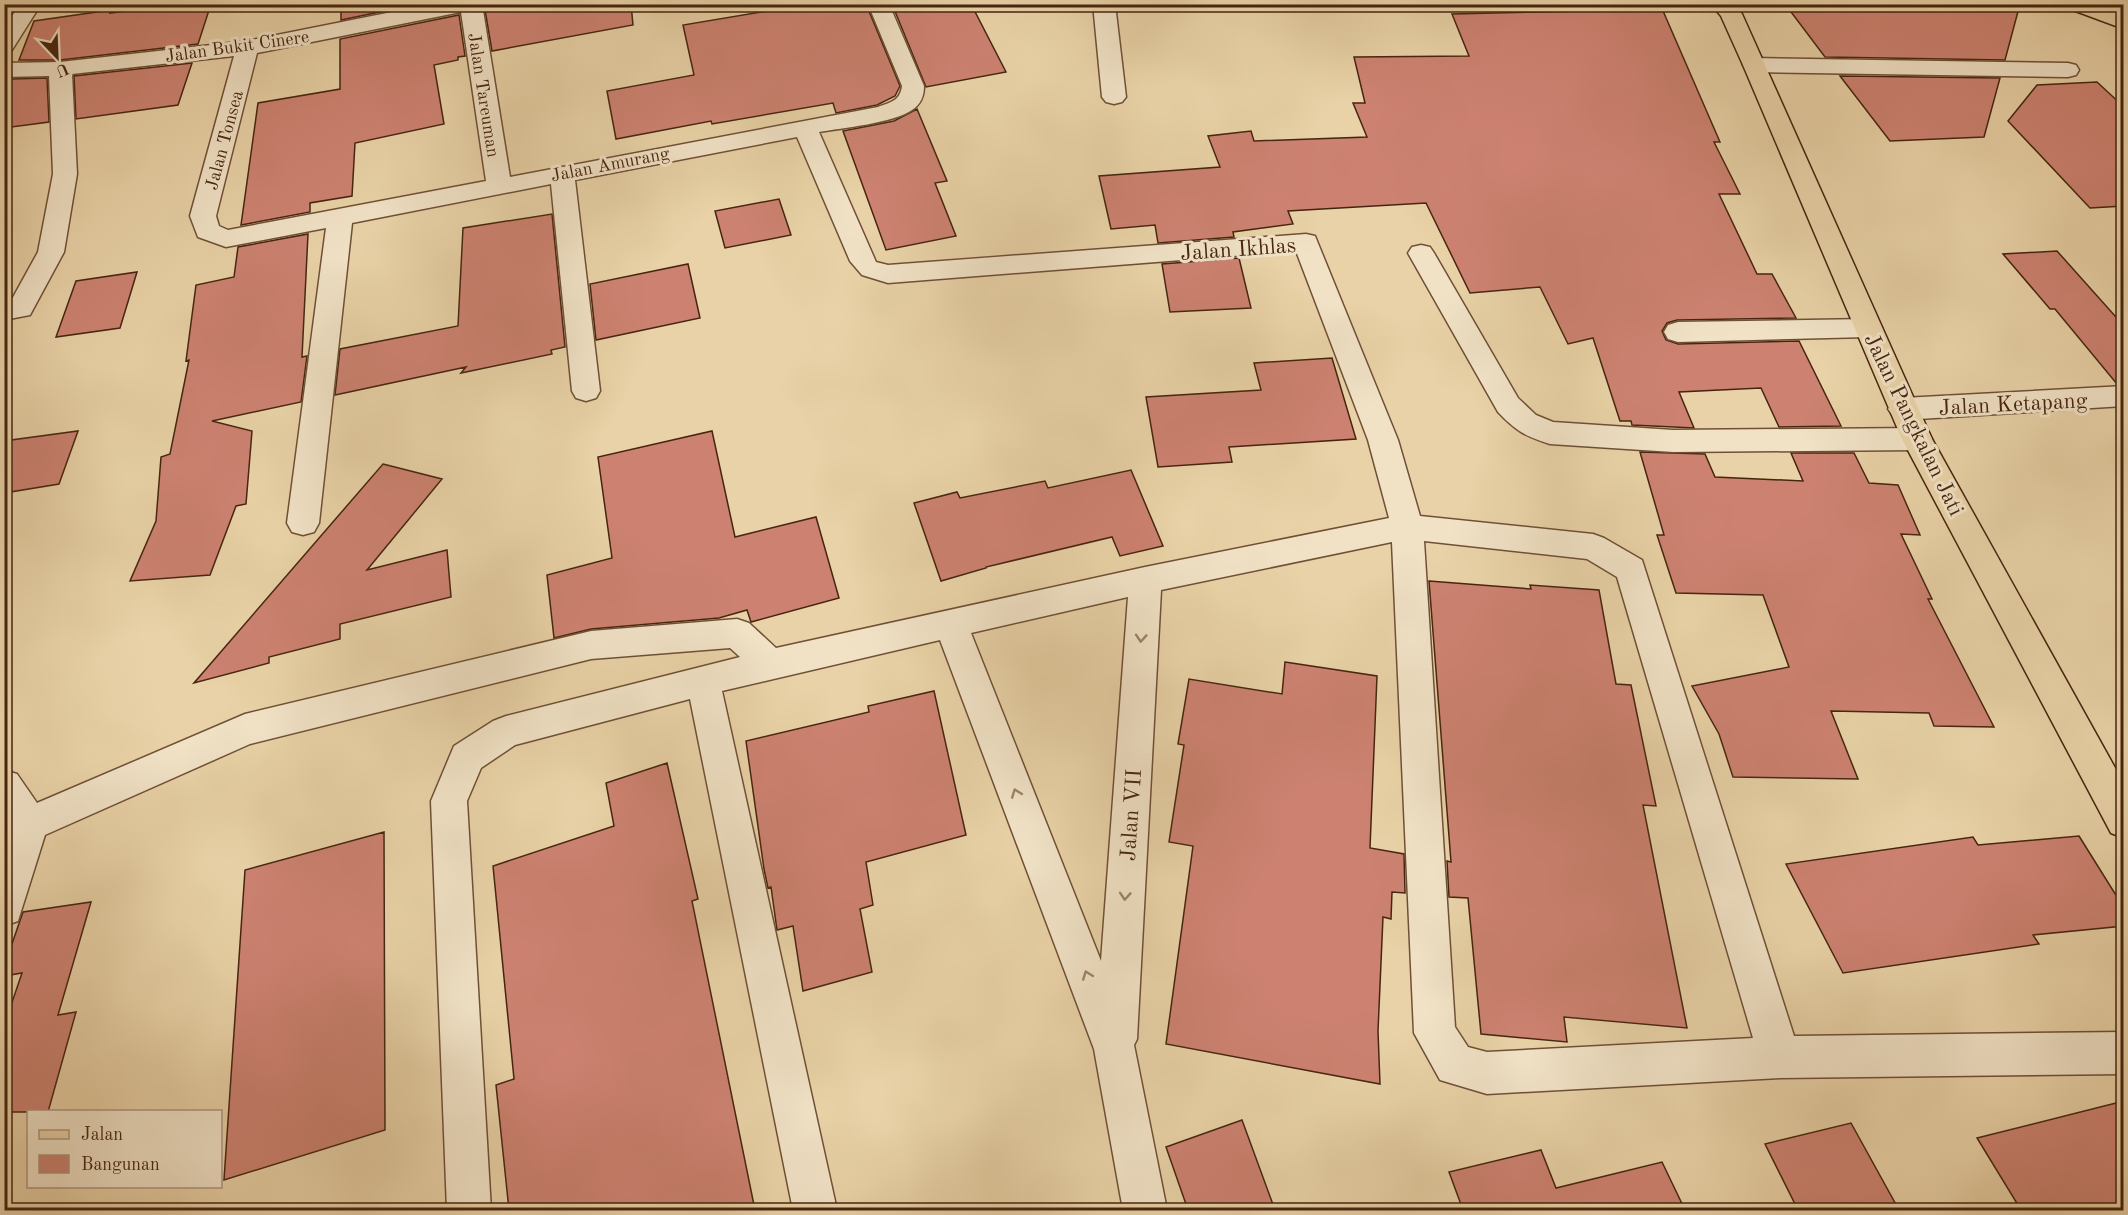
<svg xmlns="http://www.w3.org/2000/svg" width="2128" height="1215" viewBox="0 0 2128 1215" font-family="'Old Standard TT',serif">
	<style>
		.building { fill: #cd8271; stroke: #462510; stroke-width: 1.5 }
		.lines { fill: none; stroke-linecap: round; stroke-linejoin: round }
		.minor-casing { stroke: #6f5036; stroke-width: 3 }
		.major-casing { stroke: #462510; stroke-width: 3 }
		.minor { fill: #f1e2c6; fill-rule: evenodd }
		.major { fill: #e9d2a7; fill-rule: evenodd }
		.oneway { stroke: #9c846b }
		.labels { text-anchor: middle; stroke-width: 6; stroke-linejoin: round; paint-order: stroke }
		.far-street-label { font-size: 18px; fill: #462510; stroke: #f1e2c6 }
		.street-label { font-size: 22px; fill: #462510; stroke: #f1e2c6 }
	</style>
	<rect width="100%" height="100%" fill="#e9d2a7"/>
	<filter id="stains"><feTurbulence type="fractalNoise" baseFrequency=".00333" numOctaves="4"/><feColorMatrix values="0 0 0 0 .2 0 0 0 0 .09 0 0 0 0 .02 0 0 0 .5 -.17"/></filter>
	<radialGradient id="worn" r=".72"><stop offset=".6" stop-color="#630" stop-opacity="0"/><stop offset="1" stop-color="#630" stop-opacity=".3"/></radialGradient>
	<path class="building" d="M187 4H211L198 44 60 60H19L34 21 111 10 110 13Z
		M341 4H418L341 20Z
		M484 4H631L633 25 492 51Z
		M810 4H866L900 86 895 96 877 105 836 113 833 103 712 124 711 121 616 139 607 91 694 75 683 25Z
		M892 4H971L1006 72 926 87Z
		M1581 4H1660L1720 142H1714L1740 194H1719L1757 274H1772L1796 318 1677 320 1667 323 1662 331 1666 340 1678 344 1799 341 1841 426 1779 427 1761 388 1679 392 1694 428 1632 425 1631 421H1620L1593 338 1568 344 1540 287 1470 293 1426 203 1288 211 1293 224 1233 232 1234 237 1158 243 1155 225 1111 229 1099 176 1220 167 1208 136 1251 131 1254 141 1367 137 1353 103H1365L1354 57 1469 56 1452 14 1584 11Z
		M1785 4H2020L2005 60 1825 57Z
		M459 15 465 56 458 57V60L434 65 444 124 355 143 352 196 310 203V212L241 225 258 103 340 89V39Z
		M192 63 178 105 76 119 74 76Z
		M1840 76 2000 78 1984 137 1890 141Z
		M47 78 49 122 4 128V99L12 79Z
		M2097 82 2124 107V206L2090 208 2008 121 2037 85Z
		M917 109 947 181 935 183 956 236 886 250 843 131 894 121Z
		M779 199 791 235 725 248 715 211Z
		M552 214 565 347 551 350 552 354 461 373 466 367 335 395 340 349 458 326 463 228Z
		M308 234 302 357 307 356 301 402 212 421 252 431 246 504 236 506 210 575 130 581 156 521 161 457 170 454 189 360 186 361 196 285 234 277 238 247Z
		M2057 251 2124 326V384H2117L2055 309H2050L2003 254Z
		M1239 258 1251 308 1170 312 1162 264Z
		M688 264 700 318 596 340 590 284Z
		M137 272 120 328 56 337 76 281Z
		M1332 358 1356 439 1229 447 1232 462 1158 467 1146 397 1261 390 1254 363Z
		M78 431 59 484 4 493V441Z
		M712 431 735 537 816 517 839 598 751 622 747 610 719 618 591 629 554 638 547 575 612 558 598 457Z
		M1640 452 1705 454 1715 477 1803 481 1791 453H1854L1869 483 1898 485 1920 535 1901 534 1932 599H1928L1994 727 1934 726 1929 713 1831 711 1858 779 1733 777 1719 734 1692 686 1789 667 1763 595 1676 593 1657 535H1664Z
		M383 464 442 479 367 570 447 550 451 597 340 624V639L269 657V663L194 683Z
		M1131 470 1163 546 1120 556 1112 537 986 567V568L941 581 914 503 957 492 960 498 1045 481 1048 488Z
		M1429 581 1531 589 1530 585 1599 590 1616 684 1631 685 1656 806 1643 805 1687 1028 1564 1017 1567 1042 1481 1034 1468 898 1449 897 1447 861 1451 862Z
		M1285 662 1377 676 1370 848 1404 854 1405 893 1392 892 1391 919 1383 917 1378 1031 1380 1084 1166 1044 1193 846 1169 842 1184 745 1178 744 1189 679 1282 694Z
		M934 691 966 835 866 862 873 905 860 909 872 972 803 991 793 926 777 930 771 887 768 888 764 869 746 741 869 712 868 706Z
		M667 763 698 899 692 901 755 1210H509L496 1085 514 1079 493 866 614 826 606 783Z
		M384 832 385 1130 224 1180 245 870Z
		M2079 836 2124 908V926L2033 935 2039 944 1843 973 1786 864 1973 837 1978 845Z
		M91 902 58 1015 76 1012 48 1112H4V1026L22 973 4 976V967L23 912Z
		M2124 1101V1210H2021L1977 1138Z
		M1242 1120 1275 1210H1188L1166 1147Z
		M1851 1123 1899 1210H1798L1765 1144Z
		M1541 1150 1556 1188 1662 1162 1685 1210H1463L1449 1172Z"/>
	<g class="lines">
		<g class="minor-casing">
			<path id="minor" d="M20 4H41L12 50 4 52V28Z
				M432 4H482L510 177 878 107C891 102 900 101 902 86L868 4H889L924 86C924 96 921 104 912 110 894 123 842 128 819 132L876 262 888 265 1306 234 1315 236 1398 440 1420 516 1593 534 1604 538 1642 560 1794 1036 2124 1032V1074L1780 1078 1487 1094 1440 1080 1414 1033 1392 542 1161 590 1137 1039 1134 1045 1167 1210H1123L1094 1049 940 640 722 691 837 1210H793L690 699 515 745 481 768 467 801 491 1210H447L431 801 454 746 493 721 506 716 740 657 730 648 591 659 250 744 45 835 18 921 4 926V770L17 774 37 803 245 714 591 631 737 619 749 623 776 648 1145 567 1389 518 1368 440 1296 251 888 283 862 275 850 261 797 137 575 180 600 391 596 398 586 401 576 398 572 391 551 184 352 223 319 523 314 532 303 535 292 532 287 523 326 228 226 247 198 237 190 216 234 56 72 74 77 174 64 252 30 315 4 320V302L11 301 38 252 53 174 49 76 4 77V63L60 62 247 41ZM461 12 486 181 228 230 219 226 216 216 257 53ZM1424 541 1587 559 1617 577 1753 1038 1487 1052 1468 1047 1455 1027ZM1128 597 1101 961 971 633Z
				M1093 4H1115L1126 97 1122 102 1114 104 1106 102 1102 97Z
				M1754 58 2068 63 2076 65 2079 70 2076 75 2068 77 1754 72 1746 70 1743 65 1746 60Z
				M1421 245 1430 247 1434 253 1518 398 1536 415 1553 422 1673 430 1917 428 1928 431 1932 439 1928 447 1917 450 1673 452 1550 444C1525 436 1516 431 1498 412L1408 253 1412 247Z
				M1868 319 1878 321 1882 328 1878 335 1868 337 1678 342 1668 339 1664 332 1668 325 1678 322Z
				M2124 386V406L1903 420 1893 416 1888 409 1893 402 1903 398Z"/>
		</g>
		<g class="major-casing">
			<path id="major" d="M1711 4H1734L1742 14 1932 439 2124 784V838L2111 833 1902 439 1743 65 1721 16Z
				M2068 4H2098L2124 15V29L2070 9Z"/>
		</g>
		<use href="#minor" class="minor"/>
		<use href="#major" class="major"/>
	</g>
	<defs><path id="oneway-chevron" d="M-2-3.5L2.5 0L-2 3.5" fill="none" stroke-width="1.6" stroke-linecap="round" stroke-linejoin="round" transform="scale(1.5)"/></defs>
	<g class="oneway">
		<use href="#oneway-chevron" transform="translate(1141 638) rotate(94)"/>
		<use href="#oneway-chevron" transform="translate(1016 793) rotate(-111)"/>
		<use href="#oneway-chevron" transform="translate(1125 896) rotate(94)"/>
		<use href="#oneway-chevron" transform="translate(1087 975) rotate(-111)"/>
	</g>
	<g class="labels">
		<g class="far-street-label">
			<text transform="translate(237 46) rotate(-8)" y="6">Jalan Bukit Cinere</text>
			<text transform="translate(484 95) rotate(81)" y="6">Jalan Tareuman</text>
			<text transform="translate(224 140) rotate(-75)" y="6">Jalan Tonsea</text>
			<text transform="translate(610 164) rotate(-11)" y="6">Jalan Amurang</text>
		</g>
		<g class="street-label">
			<text transform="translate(1238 248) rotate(-4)" y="8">Jalan Ikhlas</text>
			<text transform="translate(2013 403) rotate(-3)" y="8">Jalan Ketapang</text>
			<text transform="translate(1915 424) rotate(64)" y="8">Jalan Pangkalan Jati</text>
			<text transform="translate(1130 815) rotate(-86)" y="8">Jalan VII</text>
		</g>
	</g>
	<rect width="2128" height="1215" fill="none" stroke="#e9d2a7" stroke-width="24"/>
	<rect x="6" y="6" width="2116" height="1203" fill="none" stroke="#462510" stroke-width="3"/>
	<rect x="12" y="12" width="2104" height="1191" fill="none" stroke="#462510" stroke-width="1.5"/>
	<rect x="27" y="1110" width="195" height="78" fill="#f1e2c6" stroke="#ad967d" stroke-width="1.5"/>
	<rect x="39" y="1130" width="30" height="9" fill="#e9d2a7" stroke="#ad967d" stroke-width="1.5"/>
	<text x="81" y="1140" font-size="18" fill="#462510">Jalan</text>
	<rect x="39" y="1155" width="30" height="18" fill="#cd8271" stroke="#ad967d" stroke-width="1.5"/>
	<text x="81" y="1170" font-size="18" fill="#462510">Bangunan</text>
	<g transform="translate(57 57) rotate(157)" stroke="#f1e2c6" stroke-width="4.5" paint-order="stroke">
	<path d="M0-4.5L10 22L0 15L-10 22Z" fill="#462510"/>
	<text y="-9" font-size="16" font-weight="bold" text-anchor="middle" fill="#462510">U</text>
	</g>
	<rect width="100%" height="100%" filter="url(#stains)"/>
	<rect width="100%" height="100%" fill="url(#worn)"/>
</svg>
